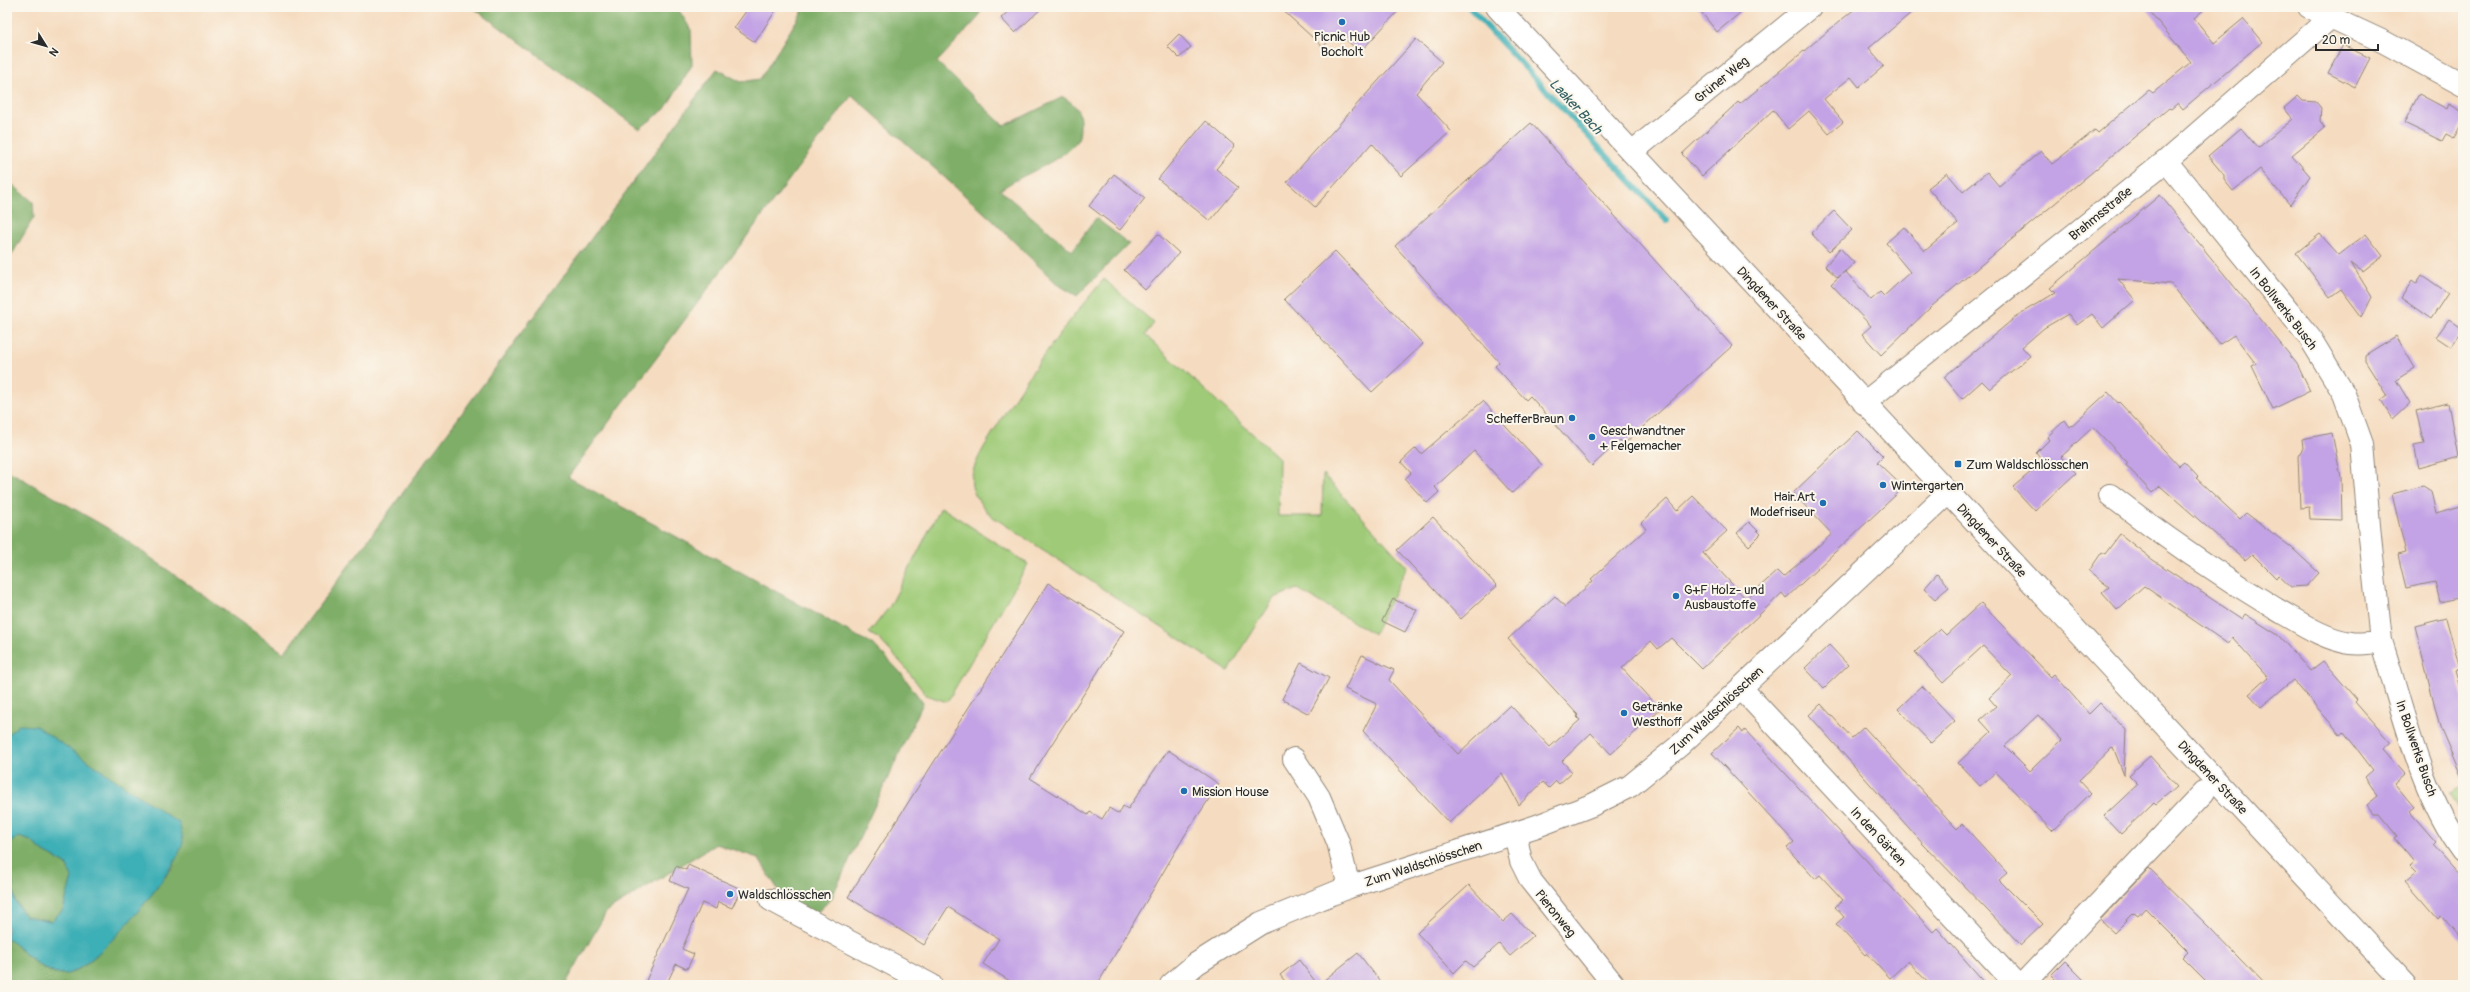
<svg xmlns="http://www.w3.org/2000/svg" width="2470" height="992" viewBox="0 0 2470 992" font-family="Pangolin,sans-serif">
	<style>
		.green { fill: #9fca77; stroke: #657a51 }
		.forest { fill: #7fae68; stroke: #556c4a }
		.water { fill: #3eafb6; stroke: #346d70; fill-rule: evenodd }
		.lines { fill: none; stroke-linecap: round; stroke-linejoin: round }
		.stream { stroke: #3eafb6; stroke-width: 6 }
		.building { fill: #c3a3e5; fill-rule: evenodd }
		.minor-casing { stroke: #908476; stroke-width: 24 }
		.major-casing { stroke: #908476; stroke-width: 24 }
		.minor { stroke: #fff; stroke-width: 22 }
		.major { stroke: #fff; stroke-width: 22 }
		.poi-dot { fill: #1f6fb2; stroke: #fbf7ec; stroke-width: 1.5 }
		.labels { text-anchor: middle; stroke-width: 4; stroke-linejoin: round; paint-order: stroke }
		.poi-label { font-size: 13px; fill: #2b2b2b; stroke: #fbf7ec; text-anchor: start }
		.street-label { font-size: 13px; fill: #2b2b2b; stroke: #fbf7ec }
		.water-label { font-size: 14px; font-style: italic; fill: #336063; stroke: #fbf7ec }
	</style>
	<rect width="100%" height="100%" fill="#fbf7ec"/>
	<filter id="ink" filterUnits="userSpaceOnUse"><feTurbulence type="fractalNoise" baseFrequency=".025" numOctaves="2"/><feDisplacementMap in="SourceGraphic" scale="8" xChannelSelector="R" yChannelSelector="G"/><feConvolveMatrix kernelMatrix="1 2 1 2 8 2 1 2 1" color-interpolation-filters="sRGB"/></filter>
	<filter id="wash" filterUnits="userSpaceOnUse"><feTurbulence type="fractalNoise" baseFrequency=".012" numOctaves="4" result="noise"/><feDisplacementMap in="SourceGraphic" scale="16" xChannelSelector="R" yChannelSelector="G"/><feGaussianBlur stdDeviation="0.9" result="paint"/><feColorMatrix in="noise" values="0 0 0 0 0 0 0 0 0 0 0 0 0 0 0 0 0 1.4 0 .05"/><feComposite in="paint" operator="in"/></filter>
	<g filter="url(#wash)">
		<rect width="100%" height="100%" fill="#f5dcc0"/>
		<path class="green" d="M1104 279 1154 323 1145 335 1279 458 1278 516H1322L1323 474 1407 567 1374 634 1297 589 1274 598 1228 671 990 515C980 503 969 492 972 475 976 458 987 443 995 429 1027 376 1064 326 1104 279Z
			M941 507 1028 564 947 702 926 695 904 666 879 639 869 633 890 606Z
			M2463 786V816L2450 793Z"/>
		<path class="forest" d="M472 7H674L680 12 691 30 692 65 665 109 639 129Z
			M805 7H982L978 18 937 62 1004 126 1063 97C1072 102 1082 111 1080 123 1080 128 1080 135 1078 139 1063 162 1023 173 1000 190L1072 251 1096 218 1129 244 1077 296 1057 284 990 218 852 95 568 477 875 646 901 673 923 703 831 899 802 927 758 858 716 844 607 911 565 985H7V938C23 951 43 975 65 974 91 974 158 887 174 865L19 725 7 735V470L116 533 284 653 717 69 741 82 760 79Z
			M7 180 33 202 34 217 7 263Z
			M19 837 31 841 44 852 66 864 72 878 63 910 51 921 25 916 15 901 7 844Z"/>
		<path class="water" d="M19 725 36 726 179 823C180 828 183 836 183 841 181 867 90 975 65 974 42 974 24 951 7 938V735ZM19 837 31 841 44 852 66 864 72 877 63 910 51 921 25 916 15 901 7 844Z"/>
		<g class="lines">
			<path class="stream" d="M1469 7 1667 221"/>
		</g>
		<g id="blocks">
			<path class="building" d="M749 7H778L755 42 734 28Z
				M1013 7H1043L1015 33 1001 18Z
				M1279 7H1402L1360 52 1337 32 1323 47Z
				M1697 7H1747L1717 32Z
				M1857 7H1918L1869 48 1884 66 1859 87 1851 77 1824 99 1843 122 1829 134 1809 111 1788 129 1773 110 1702 176 1682 154 1738 102 1740 104Z
				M2146 7H2207L2194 18 2214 43 2243 19 2262 42 2183 109 2178 103 2171 109 2169 108 1932 306 1881 355 1862 334 1871 326 1831 284 1845 271 1871 300 1880 292 1884 296 1910 272 1886 243 1904 227 1925 251 1958 223 1928 188 1947 173 1963 192 1987 172 1999 186 2041 151 2052 164 2095 130 2098 133 2149 90 2153 93 2191 62Z
				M1179 34 1191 47 1179 58 1167 46Z
				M1416 39 1442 62 1416 93 1451 131 1401 176 1372 143 1315 207 1287 182Z
				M2343 45 2370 58 2355 87 2328 73Z
				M2419 94 2447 109 2449 104 2463 112V121L2454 138 2446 134 2442 141 2404 123Z
				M2298 96 2303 101 2316 102 2321 108 2320 121 2325 128 2292 155 2310 176 2303 186 2290 205 2260 169 2233 191 2224 180V175L2208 156 2241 128 2258 148 2293 119 2284 108Z
				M1206 121 1235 146 1216 169 1238 187 1210 221 1158 179Z
				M1531 123 1732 346 1624 444 1620 440 1592 466 1530 396 1526 400 1495 366 1499 362 1395 246Z
				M1114 174 1145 198 1120 230 1089 206Z
				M2160 195 2297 364 2310 391 2273 409 2252 366 2256 364 2234 335 2220 344 2171 284 2118 279 2135 300 2103 328 2092 314 2077 325 2068 314 2044 328 2022 347 2030 356 1990 389 1982 381 1962 399 1944 377 2018 315 2055 293 2050 288Z
				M1834 211 1852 230 1829 252 1811 233Z
				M1158 234 1179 253 1145 290 1124 270Z
				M2320 234 2339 255 2366 234 2383 256 2363 272 2351 263 2372 297 2362 317 2341 289 2330 297 2296 253Z
				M1840 248 1854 263 1838 278 1825 266Z
				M1335 251 1423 344 1372 392 1284 299Z
				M2422 275 2448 293 2431 319 2401 298 2412 281 2416 284Z
				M2449 319 2463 329 2451 347 2436 337Z
				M2396 336 2415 368 2396 380 2410 403 2393 419 2381 400 2387 396 2365 361V355Z
				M2108 392 2118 403 2119 402 2179 466 2184 462 2198 477 2196 478 2240 519 2246 513 2291 547 2319 573 2307 586 2291 587 2278 575 2276 578 2252 554 2245 560 2160 486 2152 493 2126 465 2128 463 2093 427 2061 457 2076 473 2035 511 2013 487 2043 462 2036 453 2049 440 2047 437 2065 420 2070 427Z
				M1483 401 1542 465 1512 493 1474 451 1435 487 1439 492 1427 503 1405 479 1411 473 1401 462 1416 448 1421 454Z
				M2448 403 2458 457 2419 468 2414 445 2424 443 2416 411Z
				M1858 431 1883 456 1877 462 1901 485 1897 490 1899 492 1786 598 1782 593 1702 669 1671 638 1658 649 1651 641 1622 668 1660 710 1611 754 1591 733 1562 761 1572 772 1559 784 1556 781 1549 788 1543 782 1519 805 1502 773 1449 823 1363 731 1377 704 1345 689 1362 655 1394 670 1389 680 1458 754 1510 705 1550 747 1580 720 1577 717 1578 715 1508 639 1555 596 1565 607 1593 581 1591 579 1646 529 1641 523 1667 499 1677 511 1693 496 1727 531 1703 553 1746 599 1777 571 1783 577 1832 534 1793 493Z
				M2332 433 2341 478 2342 520 2310 519 2309 507 2300 508 2298 456 2303 448 2302 439Z
				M2423 486 2431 491 2436 514 2463 506V597L2440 602 2435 582 2406 588 2398 555 2406 553 2392 494Z
				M1433 517 1497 586 1461 619 1397 550Z
				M1749 522 1761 534 1749 546 1737 533Z
				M2120 534 2153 560 2242 619 2245 614 2278 635 2310 671 2323 661 2357 700 2355 702 2390 742 2382 749 2404 774 2394 783 2415 808 2410 812 2436 842 2433 845 2463 878V942L2441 916 2438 919 2405 881 2416 872 2409 865 2414 861 2395 838 2397 836 2380 815H2375L2367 805 2378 796 2365 777 2373 770 2344 732 2341 735 2293 680 2261 707 2249 694 2268 677 2232 637 2228 644 2144 586 2117 610 2102 593 2109 587 2089 571 2102 552 2105 554Z
				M1937 574 1949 587 1935 599 1924 589Z
				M1048 583 1124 631 1030 778 1088 815 1090 812 1102 819 1109 808 1119 814 1123 806 1128 809 1168 750 1219 784 1185 835 1097 985H1016L983 964 999 939 948 907 924 945 848 897Z
				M1393 599 1417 610 1405 632 1382 621Z
				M1981 603 2051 677 2054 674 2089 714 2100 703 2126 730 2124 775 2113 747 2079 780 2091 793 2052 831 1996 772 1980 786 1958 763 1991 732 1980 720 1996 706 1989 698 2012 676 1983 646 1943 683 1915 652 1940 629 1946 635ZM2038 715 2062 740 2030 771 2005 746Z
				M2446 618 2460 669 2455 671 2463 698V780L2440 727 2415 626Z
				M1829 645 1848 665 1824 688 1805 668Z
				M1301 663 1329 678 1309 714 1282 699Z
				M1922 686 1955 721 1931 743 1898 709Z
				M1821 704 1852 738 1864 727 1957 829 1962 824 2007 873 1999 880 2043 924 2021 945 1924 845 1809 715Z
				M1739 728 1743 733 1745 730 1933 932 1937 928 1987 985H1930L1908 961 1890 978 1867 953 1865 955 1836 924 1844 917 1835 907 1843 900 1820 875 1815 879 1787 848 1794 842 1712 753Z
				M2150 756 2177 786 2156 804 2154 802 2121 834 2104 816 2138 784 2129 775Z
				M688 865 741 889 732 908 718 902 716 909 702 903 682 949 694 954 687 969 676 964 666 985H644L688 889 670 881 676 866 686 870Z
				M2149 868 2210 928 2265 985H2210L2182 957 2188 951 2145 908 2138 916 2134 913 2114 933 2100 920Z
				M1469 885 1503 922 1512 914 1533 936 1510 956 1499 944 1473 967 1466 961 1454 973 1417 933Z
				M1358 953 1383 985H1288L1280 975 1299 960 1318 985Z
				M2065 961 2089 985H2061L2051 975Z"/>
		</g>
	</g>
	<g filter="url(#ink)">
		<use href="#blocks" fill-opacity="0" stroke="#908476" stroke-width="1"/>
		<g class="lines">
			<g class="minor-casing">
				<path id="minor" d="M2309 7 2384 42 2463 85
					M1632 152 1810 7
					M1864 403 2166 161 2331 17
					M2110 495C2164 537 2218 574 2276 609 2299 622 2325 640 2351 643 2360 645 2372 642 2381 641L2370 537 2362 444 2344 394 2310 338 2166 161
					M2381 641C2403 709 2420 793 2463 851
					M1741 688 2017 985
					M1294 759 1319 797 1338 842 1349 887
					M1515 833 1521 861 1531 881 1614 985
					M771 900 931 985
					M1171 985 1196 964 1261 923 1349 887 1537 826 1592 805 1630 786 1679 746 1948 493
					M2022 985 2204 792"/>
			</g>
			<g class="major-casing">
				<path id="major" d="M1497 7 2406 985"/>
			</g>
			<use href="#minor" class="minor"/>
			<use href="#major" class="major"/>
		</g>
	</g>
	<g class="poi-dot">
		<circle cx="1342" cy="22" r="4"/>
		<circle cx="1572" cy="418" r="4"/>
		<circle cx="1592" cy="437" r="4"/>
		<rect x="1954" y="460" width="8" height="8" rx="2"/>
		<circle cx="1883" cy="485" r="4"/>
		<circle cx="1823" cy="503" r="4"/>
		<circle cx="1676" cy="596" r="4"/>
		<circle cx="1624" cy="713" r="4"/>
		<circle cx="1184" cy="791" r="4"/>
		<circle cx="730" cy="894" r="4"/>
	</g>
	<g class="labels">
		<g class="poi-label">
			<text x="1342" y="41" text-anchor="middle">Picnic Hub<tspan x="1342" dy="15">Bocholt</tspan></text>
			<text x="1564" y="423" text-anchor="end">SchefferBraun</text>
			<text x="1600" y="435">Geschwandtner<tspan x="1600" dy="15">+ Felgemacher</tspan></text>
			<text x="1966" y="469">Zum Waldschlösschen</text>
			<text x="1891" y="490">Wintergarten</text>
			<text x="1815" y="501" text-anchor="end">Hair.Art<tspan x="1815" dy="15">Modefriseur</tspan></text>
			<text x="1684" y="594">G+F Holz- und<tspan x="1684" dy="15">Ausbaustoffe</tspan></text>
			<text x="1632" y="711">Getränke<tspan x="1632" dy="15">Westhoff</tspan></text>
			<text x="1192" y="796">Mission House</text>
			<text x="738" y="899">Waldschlösschen</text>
		</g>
		<g class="street-label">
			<text transform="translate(1721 79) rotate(-39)" y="5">Grüner Weg</text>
			<text transform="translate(2100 213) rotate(-39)" y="5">Brahmsstraße</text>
			<text transform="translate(1772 303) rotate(47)" y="5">Dingdener Straße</text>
			<text transform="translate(2284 308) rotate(52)" y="5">In Bollwerks Busch</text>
			<text transform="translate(1992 540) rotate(47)" y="5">Dingdener Straße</text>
			<text transform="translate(1716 710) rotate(-43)" y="5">Zum Waldschlösschen</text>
			<text transform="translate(2417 748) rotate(71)" y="5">In Bollwerks Busch</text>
			<text transform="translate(2213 777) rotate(47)" y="5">Dingdener Straße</text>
			<text transform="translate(1879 836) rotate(47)" y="5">In den Gärten</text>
			<text transform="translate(1423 863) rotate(-18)" y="5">Zum Waldschlösschen</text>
			<text transform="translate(1556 913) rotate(51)" y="5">Pieronweg</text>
		</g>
		<g class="water-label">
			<text transform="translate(1576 106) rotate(47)" y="5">Laaker Bach</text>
		</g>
	</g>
	<rect width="2470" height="992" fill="none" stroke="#fbf7ec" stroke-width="24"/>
	<g transform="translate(46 46) rotate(127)" stroke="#fbf7ec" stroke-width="3" paint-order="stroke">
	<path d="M0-3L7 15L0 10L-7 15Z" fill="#2b2b2b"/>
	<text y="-6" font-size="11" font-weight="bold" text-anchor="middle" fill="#2b2b2b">N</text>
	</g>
	<path d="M2316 44v6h62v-6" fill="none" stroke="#2b2b2b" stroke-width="2"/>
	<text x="2322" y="44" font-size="12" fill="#2b2b2b" stroke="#fbf7ec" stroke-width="3" paint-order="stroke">20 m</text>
</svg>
